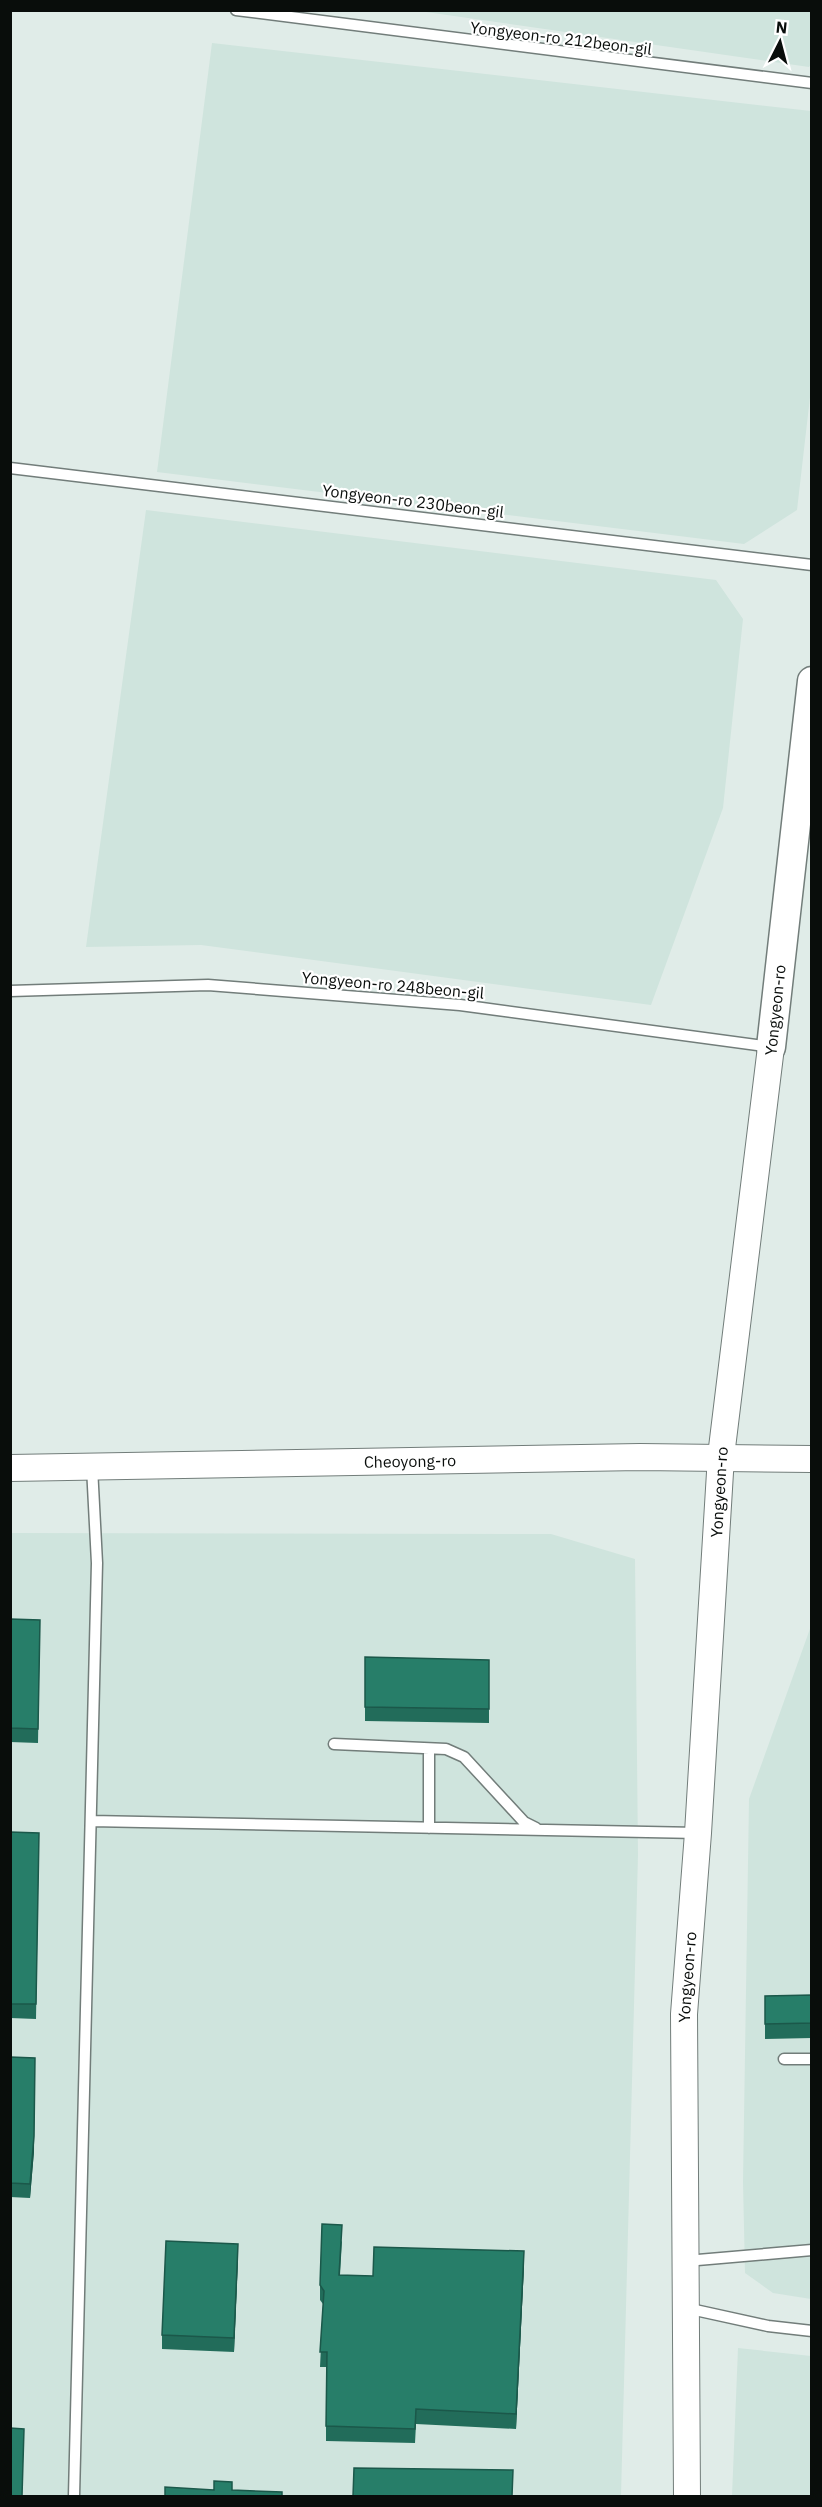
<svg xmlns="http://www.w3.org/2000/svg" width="822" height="2507" viewBox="0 0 822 2507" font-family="'IBM Plex Sans',sans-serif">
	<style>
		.built { fill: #cfe4dd }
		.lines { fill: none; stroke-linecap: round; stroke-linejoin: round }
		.service-casing { stroke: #727d7a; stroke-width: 13 }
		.tertiary-casing { stroke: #727d7a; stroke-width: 28 }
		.secondary-casing { stroke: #727d7a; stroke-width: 31 }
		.service { stroke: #fff; stroke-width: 10 }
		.tertiary { stroke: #fff; stroke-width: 26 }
		.secondary { stroke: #fff; stroke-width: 28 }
		.wall { fill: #226c5a }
		.shaded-wall { fill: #1b584a }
		.building { fill: #277e69; stroke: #1b584a; stroke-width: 1.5 }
		.labels { text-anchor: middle; stroke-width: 4.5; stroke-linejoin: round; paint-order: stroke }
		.street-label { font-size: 16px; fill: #090d0b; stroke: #fff }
	</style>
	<rect width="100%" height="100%" fill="#e0ece8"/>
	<path class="built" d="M419 11H811V64L809 67Z
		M212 43 811 111 812 380 797 510 744 544 157 472Z
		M146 510 716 580 743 619 723 808 651 1005 201 945 86 947Z
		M10 1533 551 1534 635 1559 638 1855 621 2496H11Z
		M811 1626V2299L773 2293 745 2273 743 2182 749 1799Z
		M738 2348 811 2356V2496H732Z"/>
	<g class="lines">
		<g class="service-casing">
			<path id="service" d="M236 10 812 83
				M10 468 812 565
				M10 991 208 985 460 1005 771 1047
				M334 1744 446 1749 464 1757 524 1822 536 1828
				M429 1749V1828
				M91 1821 698 1833
				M784 2059H812
				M686 2261 812 2250
				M686 2308 768 2326 812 2331
				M74 2496 97 1563 92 1467"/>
		</g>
		<g class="tertiary-casing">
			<g id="tertiary">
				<path id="s1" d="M10 1468 640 1457 812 1459"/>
				<path id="s2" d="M687 2496 684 2014 698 1833 721 1456 771 1047"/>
			</g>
		</g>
		<g class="secondary-casing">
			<path id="secondary" d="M771 1047 812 681"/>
		</g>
		<use href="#service" class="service"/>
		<use href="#tertiary" class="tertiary"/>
		<use href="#secondary" class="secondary"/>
	</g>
	<path class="wall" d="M10 1619 40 1620 38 1743 10 1742Z
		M365 1657 489 1660V1723L365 1721Z
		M10 1832 39 1833 36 2019 10 2018Z
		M812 1995V2038L765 2039V1996Z
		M10 2057 35 2058 34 2151 30 2198 10 2197Z
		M342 2240 340 2275 373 2276 524 2266 516 2429 416 2424 415 2443 326 2441V2367H320L323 2304 320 2300V2285Z
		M238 2258 234 2352 162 2349V2335Z"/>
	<path class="shaded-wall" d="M34 2136V2151L30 2198V2184Z
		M238 2244V2258L234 2352V2338Z
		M524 2251V2266L516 2429V2414Z"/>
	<path class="building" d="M10 1619 40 1620 38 1729 10 1728Z
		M365 1657 489 1660V1709L365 1707Z
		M10 1832 39 1833 36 2004H10Z
		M812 1995V2023L765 2024V1996Z
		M10 2057 35 2058 34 2136 30 2184 10 2183Z
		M322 2224 342 2225 339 2275 373 2276 374 2247 524 2251 516 2414 416 2409 415 2429 326 2426 327 2352H320L324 2291 320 2285Z
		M166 2241 238 2244 234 2338 162 2335Z
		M10 2428 24 2429 22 2496H10Z
		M354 2468 513 2470 512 2496H353Z
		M214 2481 232 2482V2490L282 2492V2496H165V2487L214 2490Z"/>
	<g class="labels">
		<g class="street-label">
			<text transform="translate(561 38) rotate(7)" y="6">Yongyeon-ro 212beon-gil</text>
			<text transform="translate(413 501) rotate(7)" y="6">Yongyeon-ro 230beon-gil</text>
			<text transform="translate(393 985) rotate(5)" y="6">Yongyeon-ro 248beon-gil</text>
			<text transform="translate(775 1010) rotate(-84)" y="6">Yongyeon-ro</text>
			<text dy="6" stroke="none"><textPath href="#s1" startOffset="400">Cheoyong-ro</textPath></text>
			<text dy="6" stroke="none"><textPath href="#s2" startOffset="1005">Yongyeon-ro</textPath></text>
			<text dy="6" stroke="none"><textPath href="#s2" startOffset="519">Yongyeon-ro</textPath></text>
		</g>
	</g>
	<rect width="822" height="2507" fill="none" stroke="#090d0b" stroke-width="24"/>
	<g transform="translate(780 42) rotate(6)" stroke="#ffffff" stroke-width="4.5" paint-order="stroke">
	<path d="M0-4.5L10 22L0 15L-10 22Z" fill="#090d0b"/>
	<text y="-9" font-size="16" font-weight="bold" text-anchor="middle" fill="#090d0b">N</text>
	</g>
</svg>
